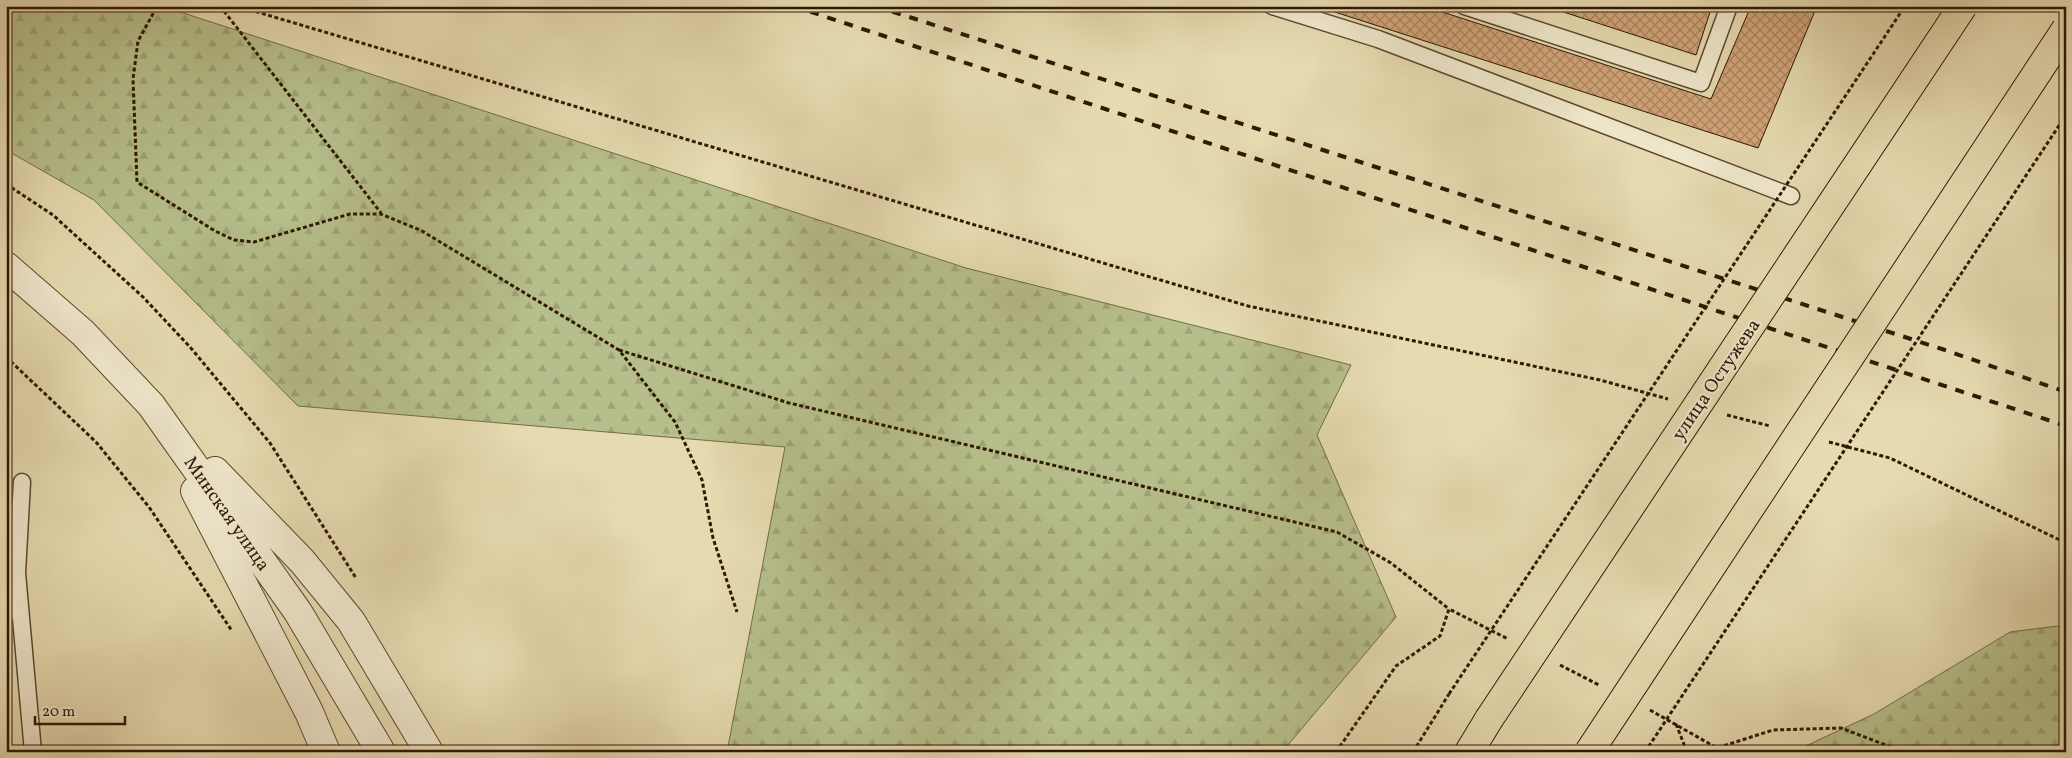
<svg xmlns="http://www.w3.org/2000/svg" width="2072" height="758" viewBox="0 0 2072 758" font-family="Vollkorn,serif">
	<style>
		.forest { fill: url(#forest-firs); stroke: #736c48 }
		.building { fill: url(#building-cross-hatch); stroke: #301804 }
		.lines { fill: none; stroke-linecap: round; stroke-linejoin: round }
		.service-casing { stroke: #5e482f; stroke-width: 19 }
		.tertiary-casing { stroke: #5e482f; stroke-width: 30 }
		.primary-casing { stroke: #301804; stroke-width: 30 }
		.path { stroke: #301804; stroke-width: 3; stroke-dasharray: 4 2.5; stroke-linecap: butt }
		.service { stroke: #efe7cc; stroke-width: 16 }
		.tertiary { stroke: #efe7cc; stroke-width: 28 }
		.primary { stroke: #e6dab0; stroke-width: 28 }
		.rail { stroke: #301804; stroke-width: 4; stroke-dasharray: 9 9; stroke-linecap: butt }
		.primary-bridge-casing { stroke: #301804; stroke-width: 30; stroke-linecap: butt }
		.path-bridge { stroke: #301804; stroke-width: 3; stroke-dasharray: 4 2.5; stroke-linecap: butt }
		.primary-bridge { stroke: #e6dab0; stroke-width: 28 }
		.labels { text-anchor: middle; stroke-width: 4.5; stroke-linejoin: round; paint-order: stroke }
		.street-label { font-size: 19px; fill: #301804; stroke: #efe7cc }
	</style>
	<defs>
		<pattern id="forest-firs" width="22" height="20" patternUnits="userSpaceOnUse" patternTransform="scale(1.25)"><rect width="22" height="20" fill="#b6bf8b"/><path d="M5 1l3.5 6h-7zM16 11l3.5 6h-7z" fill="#9da376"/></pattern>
		<pattern id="building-cross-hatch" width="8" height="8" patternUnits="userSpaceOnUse" patternTransform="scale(1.25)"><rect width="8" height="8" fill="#d1a478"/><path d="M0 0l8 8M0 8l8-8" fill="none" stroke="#aa8560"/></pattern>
	</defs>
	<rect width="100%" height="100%" fill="#e6dab0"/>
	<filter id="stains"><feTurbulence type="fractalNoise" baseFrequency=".004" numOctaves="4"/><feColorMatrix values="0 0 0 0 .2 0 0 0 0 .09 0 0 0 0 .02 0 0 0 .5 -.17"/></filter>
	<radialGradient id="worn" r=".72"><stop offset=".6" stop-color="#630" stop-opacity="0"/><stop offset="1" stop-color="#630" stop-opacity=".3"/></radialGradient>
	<path class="forest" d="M6 6H162L966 268 1351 365 1317 435 1396 617 1282 752H727L785 447 298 406 94 200 6 150Z
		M2066 625V752H1793L1874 714 2010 632Z"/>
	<path class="building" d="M1316 6H1424L1711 99 1751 6H1817L1758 148Z
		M1545 6H1712L1696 55Z"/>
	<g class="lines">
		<g class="service-casing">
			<path id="service" d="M1272 6 1378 39 1791 196
				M1464 6 1701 83 1729 6
				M17 573 33 752
				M6 614 17 573 22 482"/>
		</g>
		<g class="tertiary-casing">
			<path id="tertiary" d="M6 266 83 333 151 405 298 612 381 752
				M215 471 302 561 351 621 429 752
				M195 491 309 712 326 752"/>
		</g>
		<g class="primary-casing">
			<path id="primary" d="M1469 752 1489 719"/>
		</g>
		<path class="path" d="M164 6 154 12 138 41 133 79 137 182 215 231 234 240 254 242 350 214H381L422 231 619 350 675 422 702 480 713 538 737 612
			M220 6 381 213
			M237 6 1248 306 1600 380 1668 399
			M6 184 53 215 143 297 190 347 270 443 356 578
			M619 350 789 403 1337 532 1391 563 1449 609
			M6 357 96 442 149 507 232 631
			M1727 415 1770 426
			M1829 442 1890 458 2066 543
			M1560 665 1599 685
			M1650 710 1717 748 1773 730 1841 728 1904 752
			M1676 724 1687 752
			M1336 752 1396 666 1440 636 1449 609 1508 639
			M1413 752 1449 694"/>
		<use href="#service" class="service"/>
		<use href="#tertiary" class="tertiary"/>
		<use href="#primary" class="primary"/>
		<path class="rail" d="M793 6 2066 426
			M875 6 1942 349 2066 392"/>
		<g class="primary-bridge-casing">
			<path id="primary-bridge" d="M1489 719 1963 6
				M1589 752 2066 29"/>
		</g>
		<path class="path-bridge" d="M1449 694 1905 6
			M1645 752 2066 115"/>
		<use href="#primary-bridge" class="primary-bridge"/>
	</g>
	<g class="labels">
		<g class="street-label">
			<text transform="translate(1715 379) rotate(-56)" y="7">улица Остужева</text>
			<text transform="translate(228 513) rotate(55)" y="7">Минская улица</text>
		</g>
	</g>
	<rect width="2072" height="758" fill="none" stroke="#e6dab0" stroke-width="25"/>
	<rect x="8" y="8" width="2057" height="743" fill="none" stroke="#301804" stroke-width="2.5"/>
	<rect x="12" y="12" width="2047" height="733" fill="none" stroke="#301804"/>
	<path d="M35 716v8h90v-8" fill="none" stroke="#301804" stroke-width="2.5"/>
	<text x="42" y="716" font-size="15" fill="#301804" stroke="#efe7cc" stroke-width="4" paint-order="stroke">20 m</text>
	<rect width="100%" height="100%" filter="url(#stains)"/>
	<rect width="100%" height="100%" fill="url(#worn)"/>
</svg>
